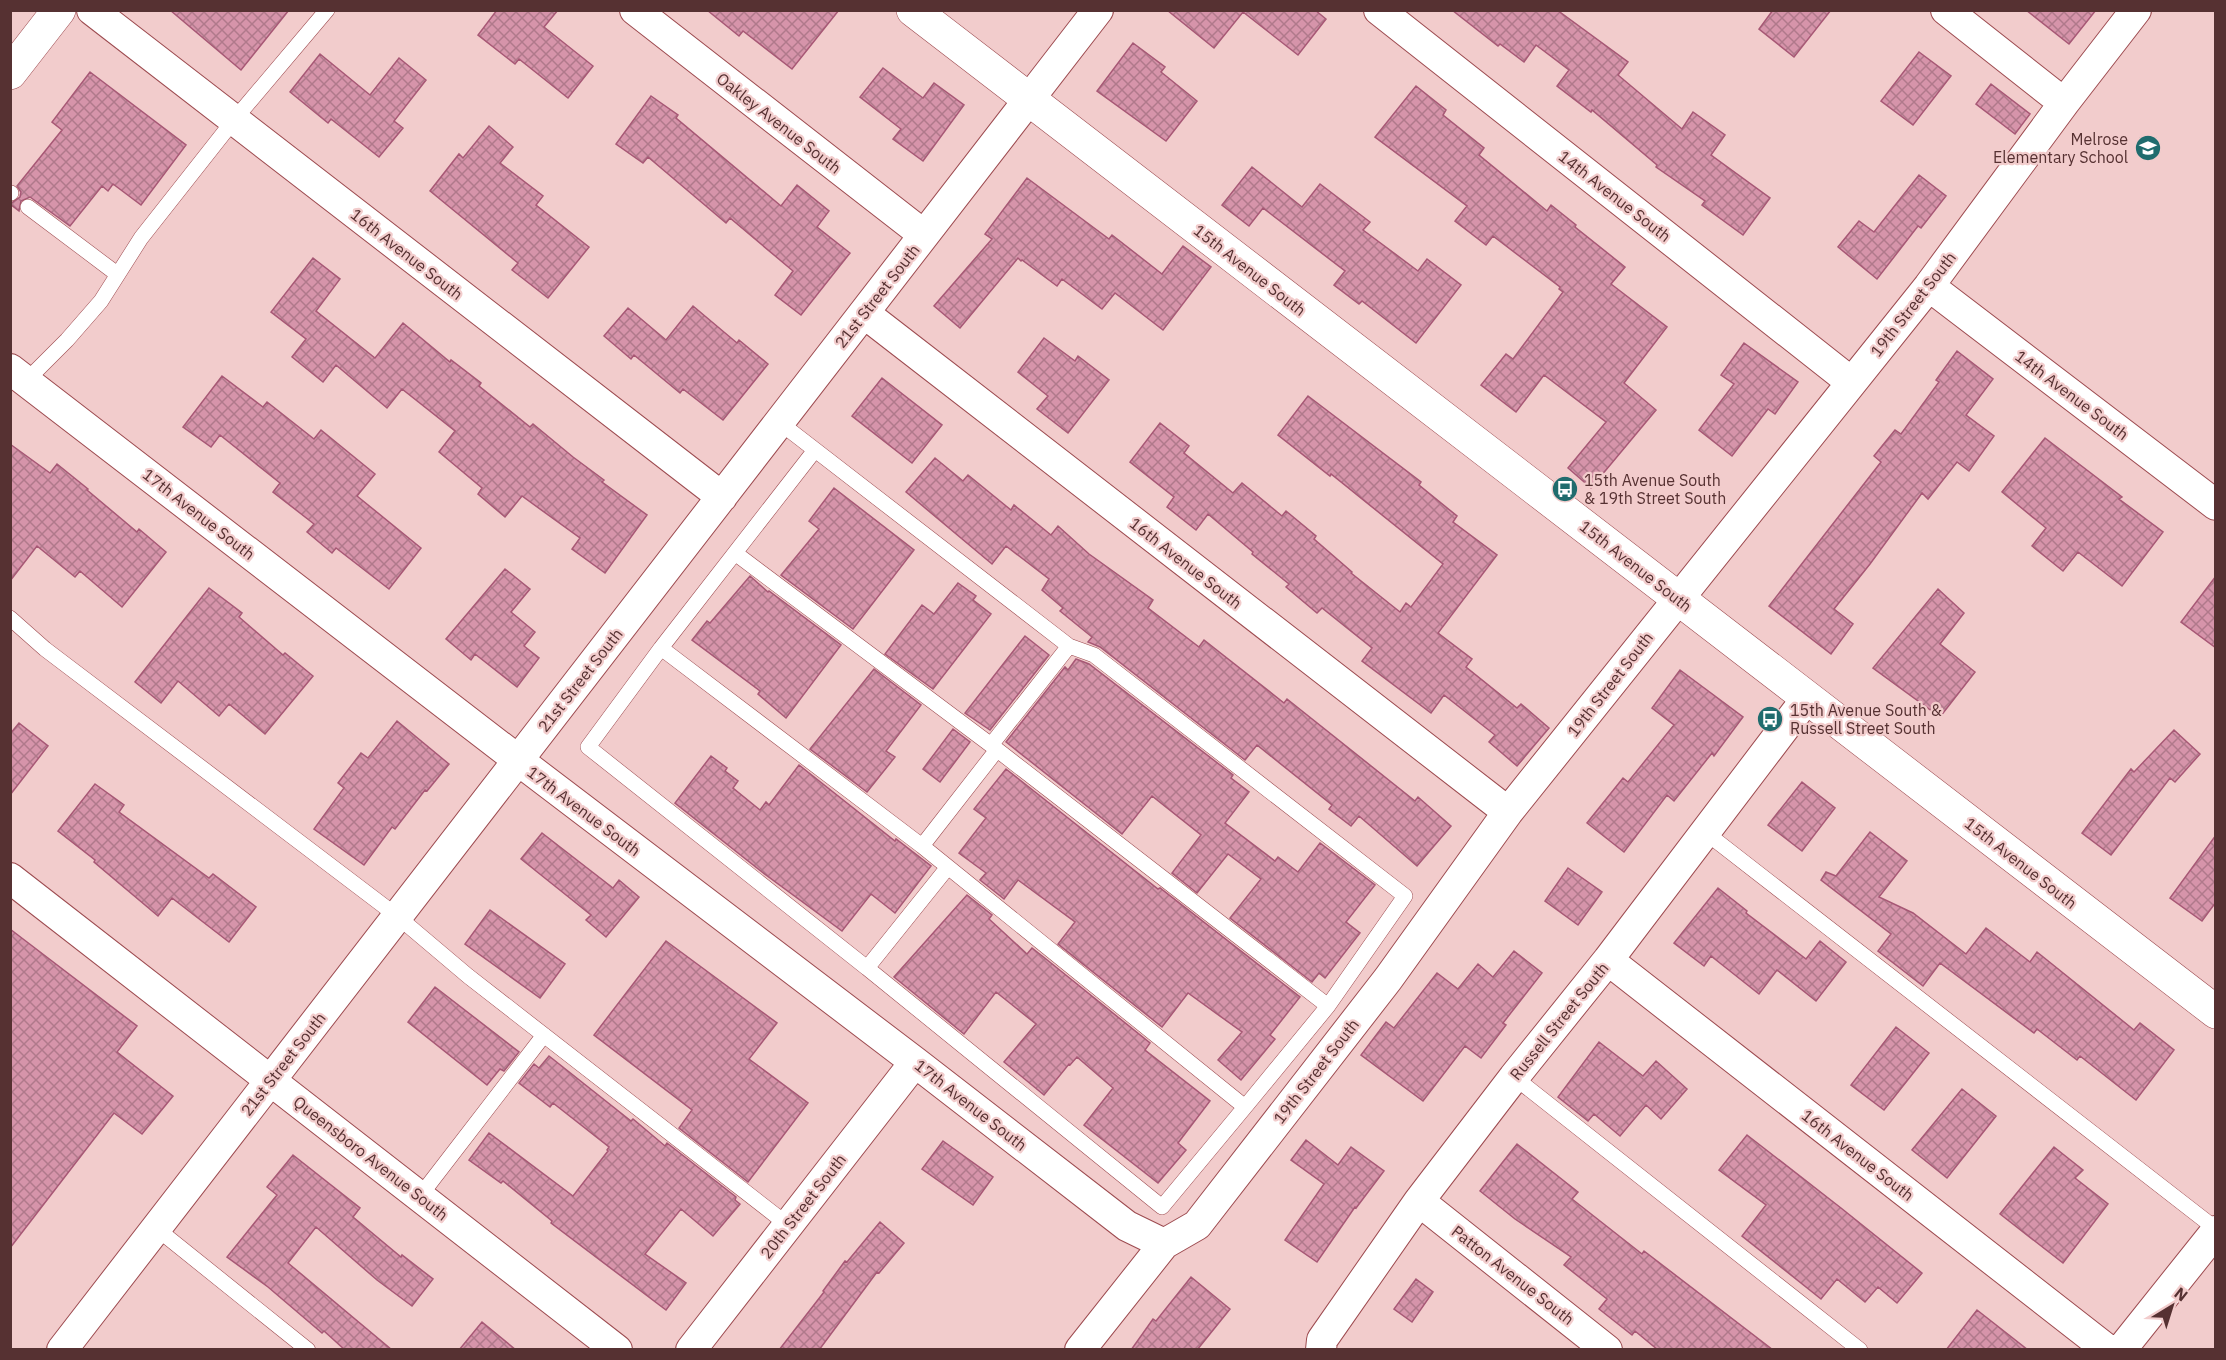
<svg xmlns="http://www.w3.org/2000/svg" width="2226" height="1360" viewBox="0 0 2226 1360" font-family="'IBM Plex Sans',sans-serif">
	<style>
		.building { fill: url(#building-cross-hatch); stroke: #a75875; stroke-width: 1.5 }
		.lines { fill: none; stroke-linecap: round; stroke-linejoin: round }
		.lane-casing { stroke: #9d4b50; stroke-width: 16 }
		.street-casing { stroke: #9d4b50; stroke-width: 32 }
		.secondary-casing { stroke: #9d4b50; stroke-width: 34 }
		.lane { stroke: #fff; stroke-width: 15 }
		.street { stroke: #fff; stroke-width: 30 }
		.secondary { stroke: #fff; stroke-width: 33 }
		.labels { text-anchor: middle; stroke-width: 4.5; stroke-linejoin: round; paint-order: stroke }
		.street-label { font-size: 16px; fill: #563132; stroke: #f2cccc }
		.poi-label { font-size: 16px; fill: #563132; stroke: #f2cccc; text-anchor: start }
	</style>
	<defs>
		<pattern id="building-cross-hatch" width="8" height="8" patternUnits="userSpaceOnUse" patternTransform="scale(1.5)"><rect width="8" height="8" fill="#d694aa"/><path d="M0 0l8 8M0 8l8-8" fill="none" stroke="#b0798b"/></pattern>
	</defs>
	<rect width="100%" height="100%" fill="#f2cccc"/>
	<path class="building" d="M170 10H289L241 70Z
		M497 10H558L544 27 593 66 568 98 519 59 515 64 478 35Z
		M707 10H839L792 69 743 31 739 36Z
		M1167 10H1315L1326 19 1298 55 1243 12 1214 48Z
		M1452 10H1557L1628 62 1618 75 1682 129 1693 112 1725 135 1711 155 1770 198 1743 235 1702 205 1705 201 1656 167 1657 165 1592 110 1591 112 1557 86 1569 70 1536 45 1524 62 1500 44 1498 46Z
		M1773 10H1831L1794 57 1759 29Z
		M2026 10H2096L2069 44Z
		M1133 43 1165 67 1161 72 1197 101 1166 141 1097 91Z
		M1919 52 1951 76 1913 125 1881 101Z
		M320 54 370 95 399 58 426 80 394 121 403 128 379 157 331 119 328 123 290 92Z
		M883 68 923 98 934 83 964 105 923 161 893 139 901 129 860 97Z
		M90 72 186 145 141 205 113 184 108 191 102 186 70 226 30 197 21 201 19 211 10 204 20 197 21 192 17 186 62 130 52 122Z
		M1991 84 2030 114 2015 134 1976 104Z
		M1416 86 1446 110 1443 115 1484 148 1479 155 1547 211 1551 205 1576 225 1575 227 1625 267 1611 284 1667 327 1624 383 1656 410 1591 488 1568 468 1606 422 1544 375 1516 412 1481 385 1506 354 1513 359 1563 292 1559 289 1560 287 1493 236 1486 245 1455 221 1467 206 1375 137Z
		M651 96 678 115 676 118 781 206 797 185 829 211 817 227 850 253 801 315 775 295 793 271 730 218 726 223 648 157 643 163 616 144Z
		M489 126 513 147 500 163 543 196 536 205 589 247 548 298 512 270 518 263 430 191 459 154 463 158Z
		M1252 167 1302 207 1320 184 1370 222 1363 230 1418 271 1427 259 1461 285 1416 343 1362 301 1359 304 1334 285 1345 271 1263 208 1249 226 1222 205Z
		M1919 175 1946 196 1921 228 1918 226 1877 279 1838 247 1859 221 1874 232Z
		M1027 178 1109 239 1112 235 1162 274 1183 246 1211 267 1163 330 1115 293 1102 309 1062 279 1057 286 1022 260 1021 261 1018 258 960 328 934 306 992 239 985 234Z
		M313 258 340 279 316 311 375 358 403 323 450 362 451 360 481 383 479 386 530 427 533 424 573 457 604 480 602 482 647 515 605 573 572 549 580 538 522 496 505 517 478 494 482 488 439 452 455 431 402 389 387 408 336 365 323 382 292 357 306 339 271 312Z
		M693 306 737 343 739 340 768 364 723 420 683 389 680 393 634 355 631 359 604 336 628 308 666 340Z
		M1044 338 1075 361 1078 356 1109 380 1068 433 1037 409 1048 396 1018 372Z
		M1744 343 1798 382 1775 414 1768 409 1732 456 1699 430 1734 384 1721 375Z
		M1957 351 1993 379 1966 415 1994 436 1969 471 1957 462 1928 499 1922 493 1870 564 1834 609 1853 624 1831 654 1769 606 1881 462 1874 456 1895 430 1901 434 1939 382 1936 380Z
		M222 376 263 407 267 402 314 439 321 430 375 474 357 496 421 548 389 589 336 548 332 553 307 532 314 524 273 492 280 483 220 435 211 447 183 427Z
		M882 378 942 425 912 463 852 416Z
		M1308 396 1421 482 1419 485 1457 516 1453 522 1497 555 1438 633 1472 659 1466 667 1517 708 1521 704 1549 728 1517 766 1489 742 1495 735 1444 695 1431 713 1362 661 1372 648 1322 608 1317 613 1286 587 1289 584 1252 554 1253 552 1208 514 1196 530 1167 507 1174 497 1130 462 1160 423 1189 446 1184 453 1233 493 1242 483 1282 516 1286 511 1316 536 1314 539 1352 572 1351 573 1400 612 1406 603 1411 607 1443 564 1331 474 1330 476 1278 435Z
		M2045 438 2122 497 2119 499 2163 532 2122 586 2078 552 2063 571 2032 546 2046 528 2002 492Z
		M10 444 50 473 57 464 88 489 87 490 137 532 139 529 166 552 122 607 80 571 75 577 37 546 10 581Z
		M935 458 963 481 968 475 1011 510 1014 505 1051 535 1058 526 1089 554 1153 600 1148 608 1199 647 1204 640 1284 703 1287 699 1415 801 1418 797 1451 826 1417 866 1359 816 1351 826 1329 809 1332 805 1257 745 1245 760 1100 647 1088 642 1092 637 1060 611 1063 608 1042 590 1049 579 1006 546 992 564 906 492Z
		M834 488 914 550 853 629 781 575 819 529 809 521Z
		M505 569 530 589 511 612 535 632 524 646 539 658 517 687 475 654 471 660 446 639Z
		M750 576 768 592 769 591 841 645 786 718 758 694 760 691 692 640 707 621 710 623Z
		M2216 576V648L2181 622Z
		M958 583 976 596 973 600 991 614 933 689 885 654 922 605 934 614Z
		M209 588 242 613 239 617 283 655 285 653 313 676 265 734 229 704 219 716 178 681 161 703 135 682Z
		M1938 589 1964 613 1940 644 1975 672 1940 717 1873 668Z
		M1025 636 1049 655 990 730 965 713Z
		M1076 659 1089 664 1233 775 1231 778 1249 792 1225 823 1275 861 1278 857 1298 872 1320 843 1375 885 1346 922 1360 933 1325 978 1319 973 1312 982 1230 918 1261 879 1228 854 1197 893 1172 873 1201 835 1152 796 1122 834 1006 742 1065 667 1068 670Z
		M874 669 921 705 886 751 895 757 867 792 810 749Z
		M1680 670 1743 717 1714 756 1712 753 1674 801 1667 795 1624 852 1587 823 1623 778 1628 782 1674 725 1652 708Z
		M397 721 449 764 427 791 425 790 395 829 392 827 364 865 314 829 344 788 338 783 361 753 368 758Z
		M19 723 48 746 10 795V734Z
		M953 729 970 742 940 782 923 769Z
		M2174 730 2200 754 2175 782 2170 778 2111 855 2082 833 2131 769 2134 772Z
		M711 756 727 768 725 771 738 781 733 788 760 810 766 802 769 805 799 765 895 841 896 839 931 866 895 913 871 894 842 931 762 872 675 803Z
		M1006 769 1158 889 1160 888 1300 997 1270 1035 1275 1039 1241 1080 1218 1060 1242 1032 1188 993 1162 1027 1058 944 1075 922 1018 880 1004 899 980 880 986 873 959 853 986 818 974 809Z
		M1802 782 1835 808 1802 851 1768 825Z
		M95 784 124 805 119 812 209 878 213 874 256 907 229 942 172 898 158 916 94 862 95 860 58 831Z
		M1870 832 1907 861 1879 897 1913 913 1966 954 1986 928 2030 962 2037 952 2134 1030 2140 1023 2174 1050 2136 1100 2080 1056 2077 1060 2037 1029 2034 1033 1940 963 1923 986 1878 951 1891 934 1821 880 1826 872 1836 876Z
		M542 833 613 888 619 880 639 897 606 937 586 920 591 915 521 859Z
		M2216 835V902L2202 921 2170 898Z
		M1568 868 1602 892 1578 925 1545 901Z
		M1718 888 1747 911 1746 913 1806 959 1820 941 1846 962 1816 1001 1777 970 1759 994 1711 956 1704 966 1674 943Z
		M967 895 992 915 989 919 1027 954 1032 948 1046 959 1150 1043 1145 1050 1210 1101 1178 1143 1186 1150 1158 1183 1084 1125 1113 1088 1077 1057 1070 1065 1069 1064 1044 1095 1004 1062 1036 1024 996 992 964 1034 894 977Z
		M490 910 565 964 540 998 465 944Z
		M10 929 137 1026 117 1052 173 1096 142 1134 114 1113 10 1248Z
		M666 941 777 1023 749 1059 808 1103 748 1182 679 1128 692 1110 594 1035Z
		M1514 951 1542 973 1503 1023 1506 1025 1481 1058 1465 1046 1423 1101 1361 1055 1386 1022 1394 1028 1437 973 1458 989 1478 964 1493 977Z
		M435 987 519 1052 504 1071 500 1069 487 1085 408 1022Z
		M1896 1027 1929 1053 1884 1110 1851 1085Z
		M1599 1042 1643 1076 1656 1061 1687 1089 1661 1119 1646 1105 1620 1136 1594 1114 1588 1121 1558 1097Z
		M549 1056 631 1121 633 1119 665 1146 667 1143 736 1197 735 1200 740 1204 713 1236 681 1209 645 1254 686 1283 666 1310 551 1223 552 1221 503 1181 501 1183 469 1160 489 1133 573 1196 608 1151 607 1150 609 1147 553 1103 550 1107 519 1083 534 1064 539 1068Z
		M1962 1089 1996 1116 1947 1178 1912 1150Z
		M1747 1135 1841 1208 1922 1273 1897 1303 1878 1287 1865 1302 1837 1279 1821 1299 1742 1236 1766 1205 1719 1170Z
		M1306 1140 1338 1165 1351 1147 1384 1171 1356 1208 1355 1207 1317 1262 1285 1240 1324 1184 1291 1160Z
		M943 1141 993 1177 973 1205 922 1169Z
		M1517 1144 1578 1192 1572 1199 1642 1254 1644 1251 1773 1350H1658L1635 1331 1632 1335 1599 1309 1607 1299 1564 1265 1571 1257 1515 1219 1480 1191Z
		M2054 1147 2083 1170 2075 1178 2108 1204 2063 1263 2000 1214Z
		M293 1155 360 1208 353 1217 401 1257 402 1255 433 1279 412 1306 377 1280 316 1227 288 1263 392 1350H345L324 1331 322 1333 268 1287 227 1257 277 1195 267 1187Z
		M880 1222 904 1243 879 1273 877 1272 819 1350H779L824 1292 823 1291 845 1261 847 1262Z
		M1191 1277 1230 1309 1197 1350H1131L1153 1319 1156 1321Z
		M1416 1279 1433 1292 1412 1322 1394 1309Z
		M1977 1310 2028 1350H1946Z
		M482 1322 516 1350H459Z"/>
	<g class="lines">
		<g class="lane-casing">
			<path id="lane" d="M10 193H11
				M28 207 117 274
				M26 381 67 340 101 301 141 238 234 120 327 10
				M815 450 661 648 588 747 867 968 948 867
				M735 553 991 745 1328 1006
				M10 618 45 649 397 916 468 976 788 1225
				M661 648 922 846 1245 1107 1328 1006 1405 896 1094 655 1069 646 779 422
				M991 745 1069 646
				M1705 832 2216 1229
				M922 846 996 751
				M867 968 1162 1207 1245 1107
				M1514 1077 1860 1350
				M420 1196 544 1035
				M156 1228 308 1350"/>
		</g>
		<g class="street-casing">
			<path id="street" d="M92 10 722 497
				M635 10 924 235
				M1379 10 1851 382
				M1946 10 2064 103
				M1929 286 2216 505
				M864 313 1508 812
				M10 369 518 760 915 1062 1127 1226 1164 1244
				M10 878 617 1350
				M1608 960 2108 1350
				M1419 1201 1607 1350
				M62 1350 1098 10
				M691 1350 915 1062
				M1080 1350 1164 1244 1197 1225 1388 979 1508 812 1929 286 2064 103 2136 10
				M1321 1350 1322 1340 1419 1201 1514 1077 1608 960 1807 698
				M2121 1350 2216 1231"/>
		</g>
		<g class="secondary-casing">
			<path id="secondary" d="M913 10 2216 1012
				M10 73 59 10"/>
		</g>
		<use href="#lane" class="lane"/>
		<use href="#street" class="street"/>
		<use href="#secondary" class="secondary"/>
	</g>
	<defs>
		<g id="school-disc" transform="scale(1.35)"><circle r="9.5" fill="#206c6e" stroke="#f2cccc"/><path d="M0-5L7-2L0 1L-7-2ZM-4 1L0 2.5L4 1V4Q0 6-4 4Z" fill="#fff"/></g>
		<g id="bus-disc" transform="scale(1.35)"><circle r="9.5" fill="#206c6e" stroke="#f2cccc"/><path d="M-5-6H5V4H4V6H2V4H-2V6H-4V4H-5ZM-3.5-4V0h7V-4ZM-3.5 1.2v1.5H-2V1.2ZM2 1.2v1.5H3.5V1.2Z" fill="#fff"/></g>
	</defs>
	<g fill-rule="evenodd">
		<use href="#school-disc" x="2148" y="148"/>
		<use href="#bus-disc" x="1565" y="489"/>
		<use href="#bus-disc" x="1770" y="719"/>
	</g>
	<g class="labels">
		<g class="street-label">
			<text transform="translate(779 123) rotate(38)" y="6">Oakley Avenue South</text>
			<text transform="translate(1615 196) rotate(38)" y="6">14th Avenue South</text>
			<text transform="translate(407 254) rotate(38)" y="6">16th Avenue South</text>
			<text transform="translate(1250 270) rotate(38)" y="6">15th Avenue South</text>
			<text transform="translate(877 296) rotate(-52)" y="6">21st Street South</text>
			<text transform="translate(1913 304) rotate(-52)" y="6">19th Street South</text>
			<text transform="translate(2072 395) rotate(37)" y="6">14th Avenue South</text>
			<text transform="translate(199 514) rotate(38)" y="6">17th Avenue South</text>
			<text transform="translate(1186 563) rotate(38)" y="6">16th Avenue South</text>
			<text transform="translate(1636 566) rotate(38)" y="6">15th Avenue South</text>
			<text transform="translate(580 680) rotate(-52)" y="6">21st Street South</text>
			<text transform="translate(1610 684) rotate(-52)" y="6">19th Street South</text>
			<text transform="translate(584 811) rotate(37)" y="6">17th Avenue South</text>
			<text transform="translate(2021 863) rotate(38)" y="6">15th Avenue South</text>
			<text transform="translate(1559 1021) rotate(-51)" y="6">Russell Street South</text>
			<text transform="translate(283 1064) rotate(-52)" y="6">21st Street South</text>
			<text transform="translate(1316 1071) rotate(-52)" y="6">19th Street South</text>
			<text transform="translate(971 1105) rotate(38)" y="6">17th Avenue South</text>
			<text transform="translate(1858 1155) rotate(38)" y="6">16th Avenue South</text>
			<text transform="translate(371 1158) rotate(38)" y="6">Queensboro Avenue South</text>
			<text transform="translate(803 1206) rotate(-52)" y="6">20th Street South</text>
			<text transform="translate(1513 1275) rotate(38)" y="6">Patton Avenue South</text>
		</g>
		<g class="poi-label">
			<text x="2128" y="145" text-anchor="end">Melrose<tspan x="2128" dy="18">Elementary School</tspan></text>
			<text x="1584" y="486">15th Avenue South<tspan x="1584" dy="18">&amp; 19th Street South</tspan></text>
			<text x="1790" y="716">15th Avenue South &amp;<tspan x="1790" dy="18">Russell Street South</tspan></text>
		</g>
	</g>
	<rect width="2226" height="1360" fill="none" stroke="#563132" stroke-width="24"/>
	<g transform="translate(2172 1306) rotate(38)" stroke="#f2cccc" stroke-width="4.5" paint-order="stroke">
	<path d="M0-4.5L10 22L0 15L-10 22Z" fill="#563132"/>
	<text y="-9" font-size="16" font-weight="bold" text-anchor="middle" fill="#563132">N</text>
	</g>
</svg>
